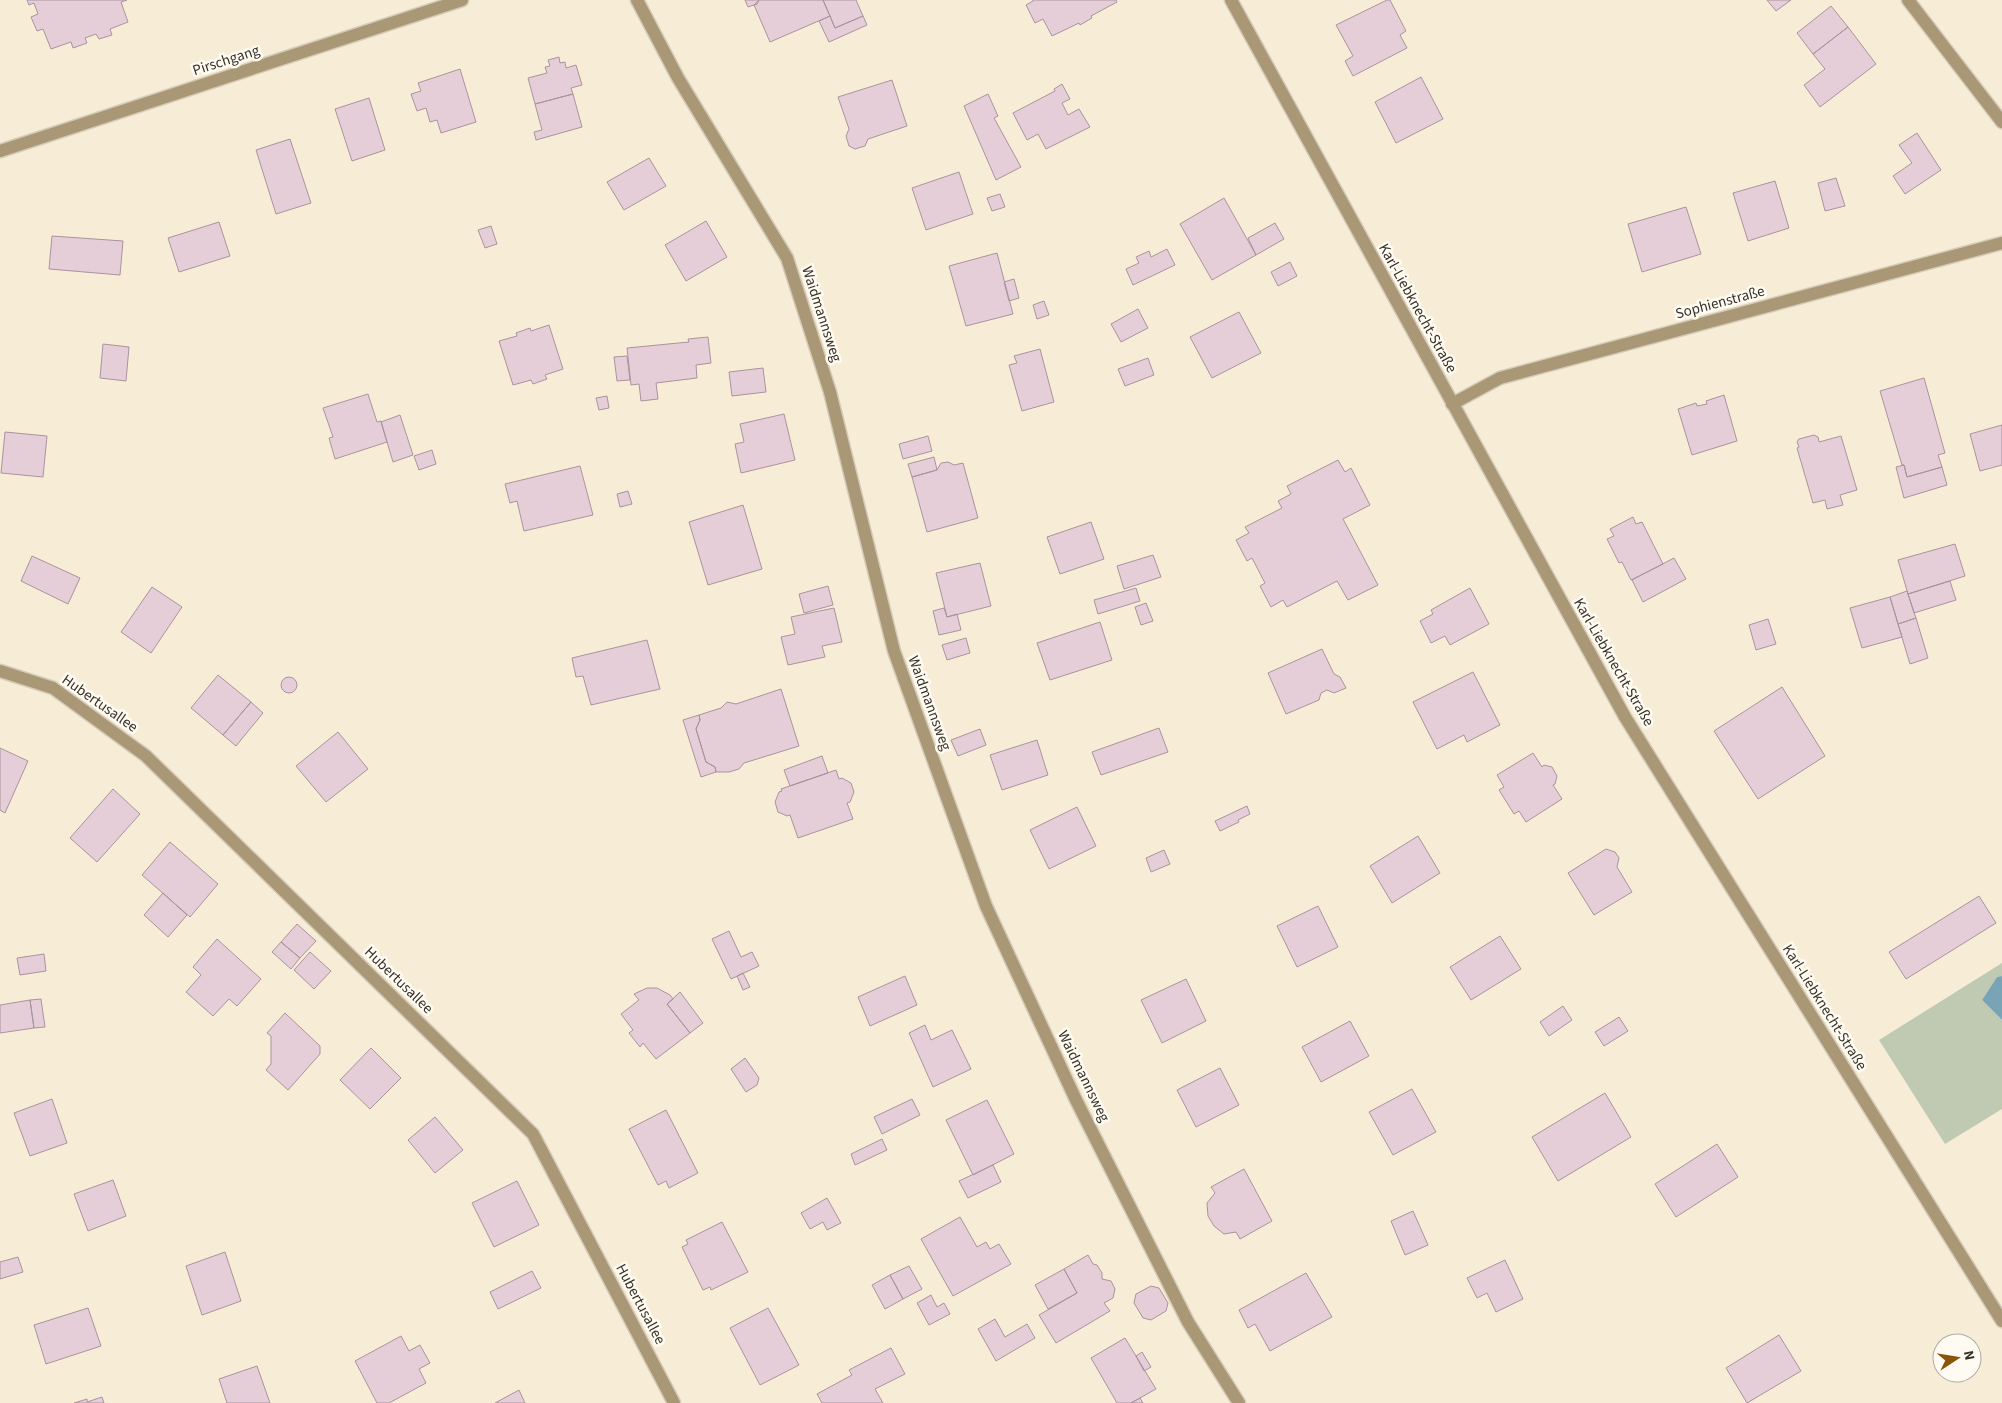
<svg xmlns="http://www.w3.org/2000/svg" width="2002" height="1403" viewBox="0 0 2002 1403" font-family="'Source Sans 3',sans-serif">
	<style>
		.green { fill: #c0c9b1 }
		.water { fill: #79a4b5 }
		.building { fill: #e6ced9; stroke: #a9939d }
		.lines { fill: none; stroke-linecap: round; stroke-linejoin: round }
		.minor-casing { stroke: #d4cbb8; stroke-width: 15 }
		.minor { stroke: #a99776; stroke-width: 12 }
		.labels { text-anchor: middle; stroke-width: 5; stroke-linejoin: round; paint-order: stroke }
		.street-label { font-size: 15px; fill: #36322a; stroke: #fffbf2 }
	</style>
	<rect width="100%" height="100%" fill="#f7edd7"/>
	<path class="green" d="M2002 963V976L1997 977 1982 1000 2002 1020V1109L1945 1144 1879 1040Z"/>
	<path class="water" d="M2002 976V1020L1982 1000 1997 977Z"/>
	<path class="building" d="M27 0H127L121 2 128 22 110 29 112 35 99 39 96 34 85 38 87 43 73 48 71 42 51 49 43 29 37 31 31 17 38 14 34 3 29 5Z
		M745 0H759L757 4 748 7Z
		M759 0H823L830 16 770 42 754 5Z
		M823 0H856L863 16 835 28Z
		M1033 0H1116L1117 2 1091 16 1092 18 1080 25 1079 23 1052 36 1043 19 1035 23 1026 5 1033 1Z
		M1387 0H1390L1406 31 1400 35 1407 48 1353 76 1345 61 1353 56 1336 25Z
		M1767 0H1791L1776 11Z
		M1831 6 1848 27 1813 54 1797 33Z
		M830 16 835 28 863 16 867 25 829 42 819 21Z
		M1848 27 1876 64 1820 107 1804 85 1825 69 1813 54Z
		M559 57 560 63 565 62 566 68 576 65 582 85 571 88 573 94 535 104 528 78 547 73 545 67 550 66 548 60Z
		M460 69 476 122 441 133 437 120 430 122 426 108 417 111 411 94 421 91 418 83Z
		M1421 77 1443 119 1396 143 1375 102Z
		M892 80 907 126 868 139 865 146 855 149 849 146 846 136 849 129 838 97Z
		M1062 84 1070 99 1062 103 1068 115 1079 109 1090 127 1046 149 1038 134 1027 140 1013 113 1055 91 1054 89Z
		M573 94 582 127 536 140 534 132 542 130 535 104Z
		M988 94 998 116 994 118 1021 167 996 180 964 106Z
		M369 98 385 150 352 161 335 109Z
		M1917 133 1941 170 1905 194 1893 176 1912 163 1899 145Z
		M290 139 311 203 276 214 256 150Z
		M649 158 666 186 624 210 607 182Z
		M959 172 973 214 926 230 912 188Z
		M1836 178 1845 206 1825 211 1818 183Z
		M1775 181 1789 228 1748 241 1733 193Z
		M1000 194 1005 207 992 211 987 198Z
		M1224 198 1256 255 1212 280 1180 224Z
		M1686 207 1701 254 1642 272 1628 224Z
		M706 221 727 257 686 281 665 245Z
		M219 222 230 256 179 272 168 238Z
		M1275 223 1284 239 1256 255 1248 238Z
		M491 226 497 244 485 248 478 230Z
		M52 236 123 241 120 275 49 269Z
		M1167 249 1175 265 1133 285 1126 269 1139 263 1136 257 1149 251 1151 257Z
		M997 253 1013 314 966 326 949 266Z
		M1290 262 1297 276 1278 286 1271 272Z
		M1014 279 1019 298 1009 301 1004 282Z
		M1044 301 1049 315 1037 319 1033 305Z
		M1138 309 1148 328 1121 342 1111 324Z
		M1239 312 1261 353 1212 378 1190 337Z
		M549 325 563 369 545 375 547 379 533 384 531 380 513 385 499 341 517 336 516 333 530 328 531 331Z
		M708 337 711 363 696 365 697 378 656 383 658 399 641 401 639 384 631 385 627 348 689 342 688 339Z
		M103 344 129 347 126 381 100 378Z
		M1040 349 1054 402 1022 411 1009 365 1017 363 1014 356Z
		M627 356 630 380 617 381 614 357Z
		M1148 358 1154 375 1125 386 1118 369Z
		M763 368 766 392 732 396 729 372Z
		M1924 378 1945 453 1938 455 1942 467 1907 477 1904 465H1902L1880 391Z
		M368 394 377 422 381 421 387 442 335 459 329 438 333 437 323 408Z
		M1724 395 1737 441 1692 455 1678 409 1696 403 1697 406 1707 404 1706 401Z
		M607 396 609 408 599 410 596 398Z
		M784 414 795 460 741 473 735 444 744 442 740 424Z
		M400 415 413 455 393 462 381 422Z
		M2002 425V465L1980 471 1970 434Z
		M5 432 47 436 43 477 1 473Z
		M1814 435 1818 437 1819 442 1841 436 1857 490 1840 495 1843 505 1827 509 1825 500 1813 503 1797 448 1799 447 1797 442 1799 439Z
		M928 436 932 451 903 459 899 444Z
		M432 450 436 464 419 470 414 456Z
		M934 457 937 470 912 477 908 464Z
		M1338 460 1345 472 1351 468 1370 505 1343 519 1378 585 1348 600 1337 581 1287 607 1283 600 1271 607 1260 586 1265 583 1252 558 1247 561 1236 540 1249 533 1245 527 1282 508 1278 501 1291 494 1287 486Z
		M948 462 954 465 963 463 978 518 927 532 912 477 937 470 941 463Z
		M1904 465 1907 477 1942 467 1947 485 1904 498 1896 467Z
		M580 466 593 515 524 531 517 501 510 503 505 484Z
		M628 491 632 504 620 507 617 494Z
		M743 505 762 569 708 585 689 522Z
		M1633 517 1636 524 1642 522 1663 564 1631 580 1622 562 1619 563 1607 539 1614 536 1610 529Z
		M1091 522 1104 559 1060 574 1047 537Z
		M1955 544 1965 576 1908 594 1898 560Z
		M1153 555 1161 577 1124 589 1117 566Z
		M32 556 80 578 68 604 21 581Z
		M1674 558 1686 579 1643 602 1632 580Z
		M980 563 991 606 947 617 936 573Z
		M1950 581 1956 600 1914 613 1908 594Z
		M828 586 833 605 804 613 799 594Z
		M152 587 182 607 151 653 121 632Z
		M1136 588 1140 601 1098 614 1094 600Z
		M1470 588 1489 624 1450 645 1445 636 1431 643 1420 621 1433 614 1431 610Z
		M1907 591 1916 618 1898 624 1890 597Z
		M1890 597 1902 637 1862 648 1850 608Z
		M1146 603 1153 621 1141 625 1135 607Z
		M834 608 842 642 822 646 825 657 788 665 781 637 795 634 791 617Z
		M944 608 947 617 957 614 961 630 939 635 933 611Z
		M1916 618 1928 658 1910 664 1898 624Z
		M1768 619 1776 644 1756 650 1749 625Z
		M1100 622 1112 660 1050 680 1037 643Z
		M966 638 970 653 947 660 942 645Z
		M647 640 660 689 591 705 583 676 576 677 572 658Z
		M1322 649 1334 674 1340 677 1346 688 1334 693 1327 690 1321 693 1319 700 1286 714 1268 673Z
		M1473 672 1500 725 1467 742 1464 735 1437 749 1413 702Z
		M218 675 251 702 223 735 191 708Z
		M281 685a8 8 0 1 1 16 0a8 8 0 1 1-16 0Z
		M1782 687 1825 756 1758 799 1714 731Z
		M781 689 799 746 744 763 739 769 729 772H716L715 767 706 762 696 729 700 720 699 715 721 708 727 702 736 704Z
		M251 702 263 713 236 746 223 735Z
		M699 715 700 720 696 729 706 762 715 767 716 772 701 777 683 720Z
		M1159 728 1168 752 1101 775 1092 752Z
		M980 729 986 745 958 756 951 740Z
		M338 732 368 769 326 802 296 766Z
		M1037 740 1048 775 1002 790 990 755Z
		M0 748 28 761 5 813 0 810Z
		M1533 753 1542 767 1544 765 1552 767 1557 776 1555 784 1553 785 1562 799 1526 822 1519 811 1514 814 1499 790 1504 787 1497 775Z
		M822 756 828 773 790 786 784 770Z
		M836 770 839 779 842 778 851 783 854 792 850 802 847 803 853 819 798 838 790 815 787 816 778 812 775 802 779 792 782 791 781 789Z
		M113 789 140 814 97 862 70 838Z
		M1247 806 1250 814 1238 820 1239 822 1220 831 1215 821Z
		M1077 807 1096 846 1049 869 1030 830Z
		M1418 836 1440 873 1392 903 1370 866Z
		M170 842 218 884 190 917 142 875Z
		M1606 849 1615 852 1619 858 1617 867 1632 892 1594 915 1568 873Z
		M1164 850 1170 864 1151 872 1146 858Z
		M163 893 187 915 168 937 144 915Z
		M1979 896 1996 923 1906 979 1889 952Z
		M1318 906 1338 947 1297 967 1277 926Z
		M297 924 316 941 300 958 281 942Z
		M729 931 741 957 752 952 759 966 731 979 712 939Z
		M1500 936 1521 969 1471 1000 1450 967Z
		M217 939 261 979 237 1006 229 999 213 1016 186 992 201 975 193 967Z
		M281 942 300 958 291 969 272 952Z
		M310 952 331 971 314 989 294 970Z
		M44 954 46 971 20 975 17 958Z
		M743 973 750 987 743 990 737 976Z
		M905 976 917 1005 870 1026 858 997Z
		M1186 979 1206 1021 1162 1043 1141 1000Z
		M647 988H657L670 995 673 999 667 1004 690 1033 656 1059 643 1043 640 1047 629 1033 633 1030 621 1014 639 1000 634 994Z
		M680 992 703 1023 690 1033 667 1004Z
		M41 999 45 1027 34 1028 30 1000Z
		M30 1000 34 1028 0 1033V1005Z
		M1563 1006 1572 1020 1549 1036 1540 1022Z
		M285 1013 320 1046V1054L288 1090 266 1070 271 1064V1036L267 1033Z
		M1619 1017 1628 1031 1604 1046 1595 1032Z
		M1350 1021 1369 1056 1321 1082 1302 1047Z
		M925 1025 931 1040 952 1030 971 1069 933 1087 909 1033Z
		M371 1048 401 1078 370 1109 340 1080Z
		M745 1058 759 1078 757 1085 746 1092 731 1069Z
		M1220 1068 1239 1105 1196 1127 1177 1090Z
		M1412 1089 1436 1132 1393 1155 1369 1112Z
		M1605 1093 1631 1137 1558 1181 1532 1137Z
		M52 1099 67 1143 30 1156 14 1113Z
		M912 1099 920 1115 882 1134 874 1117Z
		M987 1100 1014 1154 973 1175 946 1120Z
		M666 1110 698 1173 669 1188 666 1181 658 1185 629 1129Z
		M435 1117 463 1150 435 1173 408 1140Z
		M882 1139 887 1150 855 1165 851 1154Z
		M1717 1144 1738 1177 1676 1217 1655 1184Z
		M993 1165 1001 1182 968 1198 959 1181Z
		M1244 1169 1272 1221 1240 1239 1236 1232 1224 1234 1214 1226 1208 1216 1207 1203 1215 1193 1211 1187Z
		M113 1180 126 1216 88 1231 74 1194Z
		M517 1181 539 1225 494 1247 472 1203Z
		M827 1198 841 1223 827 1230 823 1222 810 1229 801 1213Z
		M1413 1211 1428 1245 1405 1255 1391 1221Z
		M960 1217 977 1247 986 1242 990 1249 999 1244 1011 1264 953 1296 921 1239Z
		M722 1222 748 1272 711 1290 710 1287 703 1290 682 1247 688 1244 686 1240Z
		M225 1252 241 1301 202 1315 186 1266Z
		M1088 1255 1093 1264 1097 1265 1102 1273V1279L1111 1281 1115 1289 1113 1298 1104 1303 1110 1311 1056 1343 1039 1315 1077 1293 1064 1269Z
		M18 1257 23 1272 0 1279V1262Z
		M1505 1260 1523 1299 1496 1312 1487 1293 1477 1298 1467 1278Z
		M909 1266 922 1289 903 1299 890 1275Z
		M1064 1269 1077 1293 1048 1309 1035 1285Z
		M532 1271 541 1288 498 1309 490 1292Z
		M1306 1273 1332 1317 1270 1351 1255 1324 1248 1328 1239 1310Z
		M890 1275 903 1299 885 1309 872 1285Z
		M1151 1286 1159 1288 1168 1303 1166 1311 1151 1320 1143 1318 1134 1303 1136 1294Z
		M931 1295 937 1307 944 1303 950 1314 929 1325 917 1303Z
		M88 1308 101 1346 46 1364 34 1325Z
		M768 1308 799 1365 760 1385 730 1328Z
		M995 1319 1005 1337 1027 1324 1035 1338 996 1361 978 1329Z
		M1779 1335 1801 1371 1747 1403 1726 1368Z
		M401 1336 409 1351 420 1345 430 1363 419 1369 426 1383 389 1403H377L355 1361Z
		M1125 1338 1156 1389 1131 1403H1117L1091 1358Z
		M891 1348 905 1374 875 1389 883 1403H822L817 1394 852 1375 849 1370Z
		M1142 1352 1151 1367 1144 1371 1136 1356Z
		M257 1366 270 1403H227L219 1379Z
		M519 1390 525 1403H495Z
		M102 1397 104 1403H74L87 1399V1402Z
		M1140 1398 1143 1403H1131Z"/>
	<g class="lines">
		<g class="minor-casing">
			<path id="minor" d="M637 0 678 78 787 258 830 392 894 651 986 906 1076 1100 1188 1322 1239 1403
				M1231 0 1625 717 2002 1321
				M1908 0 2002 122
				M0 151 462 0
				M1452 404 1500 378 2002 243
				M0 671 53 688 146 756 533 1134 674 1403"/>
		</g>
		<use href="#minor" class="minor"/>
	</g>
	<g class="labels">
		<g class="street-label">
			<text transform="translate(226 60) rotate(-18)" y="5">Pirschgang</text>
			<text transform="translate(1720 302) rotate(-15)" y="5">Sophienstraße</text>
			<text transform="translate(1418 308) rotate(61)" y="5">Karl-Liebknecht-Straße</text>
			<text transform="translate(822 314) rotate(72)" y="5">Waidmannsweg</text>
			<text transform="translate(1614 662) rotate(60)" y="5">Karl-Liebknecht-Straße</text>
			<text transform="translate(100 703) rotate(35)" y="5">Hubertusallee</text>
			<text transform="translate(930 703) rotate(70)" y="5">Waidmannsweg</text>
			<text transform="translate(399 980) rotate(44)" y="5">Hubertusallee</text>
			<text transform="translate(1825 1007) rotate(58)" y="5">Karl-Liebknecht-Straße</text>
			<text transform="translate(1084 1076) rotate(64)" y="5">Waidmannsweg</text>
			<text transform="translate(641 1304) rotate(62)" y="5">Hubertusallee</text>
		</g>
	</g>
	<g transform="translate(1957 1358) rotate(78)"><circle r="24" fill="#fffbf2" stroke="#afaba2"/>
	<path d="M0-4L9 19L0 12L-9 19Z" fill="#8c530a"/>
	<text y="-8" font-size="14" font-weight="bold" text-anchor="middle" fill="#36322a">N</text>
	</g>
</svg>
